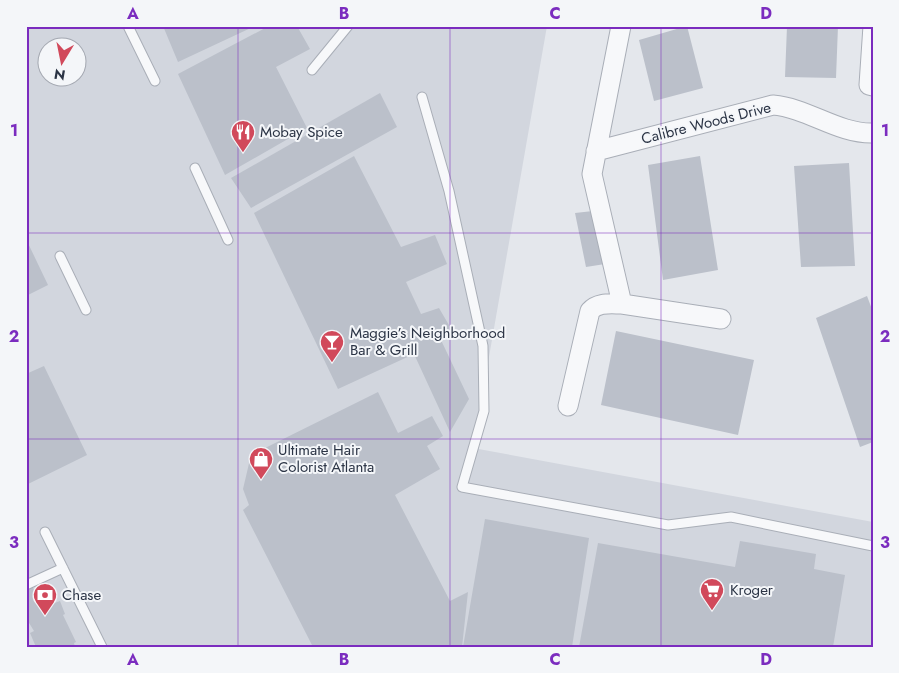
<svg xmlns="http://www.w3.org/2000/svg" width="899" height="673" viewBox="0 0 899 673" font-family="Jost,sans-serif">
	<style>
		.built { fill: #d2d6de; fill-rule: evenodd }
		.building { fill: #bbc0ca }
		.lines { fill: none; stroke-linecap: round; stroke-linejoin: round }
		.service-casing { stroke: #a9aeb7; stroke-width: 11 }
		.minor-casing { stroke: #a9aeb7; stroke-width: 21 }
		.service { stroke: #f7f8fa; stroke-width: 9 }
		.minor { stroke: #f7f8fa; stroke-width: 19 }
		.grid { fill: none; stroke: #7b2cbf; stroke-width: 1; stroke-opacity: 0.55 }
		.labels { text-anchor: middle; stroke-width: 4; stroke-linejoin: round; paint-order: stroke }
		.street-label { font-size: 15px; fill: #2b3445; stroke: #f4f6f9 }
		.poi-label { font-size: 15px; fill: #2b3445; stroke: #f4f6f9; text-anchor: start }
		.neatline { fill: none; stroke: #7b2cbf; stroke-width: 2 }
		.grid-label { font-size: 16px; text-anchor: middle; font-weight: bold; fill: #7b2cbf }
	</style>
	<rect width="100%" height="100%" fill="#e4e7ec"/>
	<path class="built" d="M26 26H547L473 448 873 522V647H26ZM48 48H78V78H48Z"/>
	<path class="building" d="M163 26H255L178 62Z
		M269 26H297L310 49 276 67 307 128 225 175 178 74Z
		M687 26 703 88 654 101 639 40Z
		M787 26H838L836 78 785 77Z
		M380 93 397 127 251 208 231 178Z
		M354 156 401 247 435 235 447 264 406 282 421 314 439 308 453 332 440 338 469 399 450 432 414 354 338 389 254 213Z
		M700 156 718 270 663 280 648 165Z
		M849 163 855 266 801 267 794 166Z
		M593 211 605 264 586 267 575 213Z
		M26 239 48 285 26 296Z
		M867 296 873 312V442L860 447 816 318Z
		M616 331 754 360 738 435 601 405Z
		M44 366 87 455 26 485V374Z
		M378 392 398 433 432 416 443 436 427 446 440 469 395 495 450 601 468 592 462 647H313L243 510 249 505 243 489 251 455Z
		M485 519 589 538 572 647H463Z
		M740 541 816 554 814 569 845 575 833 647H579L598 543 735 567Z
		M32 585 41 608 60 601 65 614 63 615 76 642 74 643 75 647H36L30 633 34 631 26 618V587Z"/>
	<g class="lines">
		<g class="service-casing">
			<path id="service" d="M128 26 155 81
				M312 70 348 26
				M422 97 449 191 483 346 484 411 462 487 668 525 731 517 873 546
				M195 168 228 240
				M60 256 86 310
				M45 532 102 647
				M26 585 63 568"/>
		</g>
		<g class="minor-casing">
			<path id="minor" d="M873 26 869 85 873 86
				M596 151 773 105C808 108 838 134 873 133
				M622 304 721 319
				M568 406 590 311C598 302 610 304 622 304L592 174 621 26"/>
		</g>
		<use href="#service" class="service"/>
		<use href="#minor" class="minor"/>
	</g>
	<path class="grid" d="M238 26V647M450 26V647M661 26V647M26 233H873M26 439H873"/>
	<defs>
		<g id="restaurant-pin" transform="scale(1.25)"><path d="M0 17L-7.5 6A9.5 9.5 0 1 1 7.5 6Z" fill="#d1495b" stroke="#f4f6f9"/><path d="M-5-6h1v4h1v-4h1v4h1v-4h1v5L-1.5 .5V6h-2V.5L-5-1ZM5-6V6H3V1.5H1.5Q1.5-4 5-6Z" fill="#fff"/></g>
		<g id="bar-pin" transform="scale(1.25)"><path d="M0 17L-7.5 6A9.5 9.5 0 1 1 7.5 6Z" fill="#d1495b" stroke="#f4f6f9"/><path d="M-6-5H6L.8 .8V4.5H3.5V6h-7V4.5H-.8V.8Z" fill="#fff"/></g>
		<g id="shop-pin" transform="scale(1.25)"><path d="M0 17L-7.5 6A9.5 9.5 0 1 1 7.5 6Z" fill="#d1495b" stroke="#f4f6f9"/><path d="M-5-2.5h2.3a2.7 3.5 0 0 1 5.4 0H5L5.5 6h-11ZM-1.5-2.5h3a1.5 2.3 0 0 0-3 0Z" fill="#fff"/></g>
		<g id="supermarket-pin" transform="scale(1.25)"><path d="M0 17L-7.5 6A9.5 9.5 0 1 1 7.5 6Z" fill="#d1495b" stroke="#f4f6f9"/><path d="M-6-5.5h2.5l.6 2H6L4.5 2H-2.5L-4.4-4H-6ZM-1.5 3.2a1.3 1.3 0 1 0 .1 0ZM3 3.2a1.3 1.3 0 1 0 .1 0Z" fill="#fff"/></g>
		<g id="bank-pin" transform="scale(1.25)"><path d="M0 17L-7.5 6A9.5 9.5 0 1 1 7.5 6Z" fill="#d1495b" stroke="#f4f6f9"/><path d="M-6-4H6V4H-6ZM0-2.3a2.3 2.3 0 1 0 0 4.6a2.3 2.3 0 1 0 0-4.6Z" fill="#fff"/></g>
	</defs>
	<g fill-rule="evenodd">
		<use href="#restaurant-pin" x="243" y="132"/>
		<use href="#bar-pin" x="332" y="342"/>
		<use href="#shop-pin" x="261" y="459"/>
		<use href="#supermarket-pin" x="712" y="590"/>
		<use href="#bank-pin" x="45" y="595"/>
	</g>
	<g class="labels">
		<g class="street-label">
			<text transform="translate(706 123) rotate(-14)" y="5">Calibre Woods Drive</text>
		</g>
		<g class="poi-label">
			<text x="260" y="137">Mobay Spice</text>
			<text x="350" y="338">Maggie’s Neighborhood<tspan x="350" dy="17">Bar &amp; Grill</tspan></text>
			<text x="278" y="455">Ultimate Hair<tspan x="278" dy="17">Colorist Atlanta</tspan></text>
			<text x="730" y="595">Kroger</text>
			<text x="62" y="600">Chase</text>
		</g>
	</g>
	<rect width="899" height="673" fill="none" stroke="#f4f6f9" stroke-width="55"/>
	<g transform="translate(62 62) rotate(190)"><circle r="24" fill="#f4f6f9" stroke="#a4a8b1"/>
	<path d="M0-4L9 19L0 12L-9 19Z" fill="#d1495b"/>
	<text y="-8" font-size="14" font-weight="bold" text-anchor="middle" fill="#2b3445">N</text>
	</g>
	<rect x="28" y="28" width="844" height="618" class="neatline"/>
	<g class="grid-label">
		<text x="133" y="19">A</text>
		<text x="344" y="19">B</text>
		<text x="555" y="19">C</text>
		<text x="766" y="19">D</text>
		<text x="14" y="136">1</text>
		<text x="885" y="136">1</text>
		<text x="14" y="342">2</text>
		<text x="885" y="342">2</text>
		<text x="14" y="548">3</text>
		<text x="885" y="548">3</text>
		<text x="133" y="665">A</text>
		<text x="344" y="665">B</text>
		<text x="555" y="665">C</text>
		<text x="766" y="665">D</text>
	</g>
</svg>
